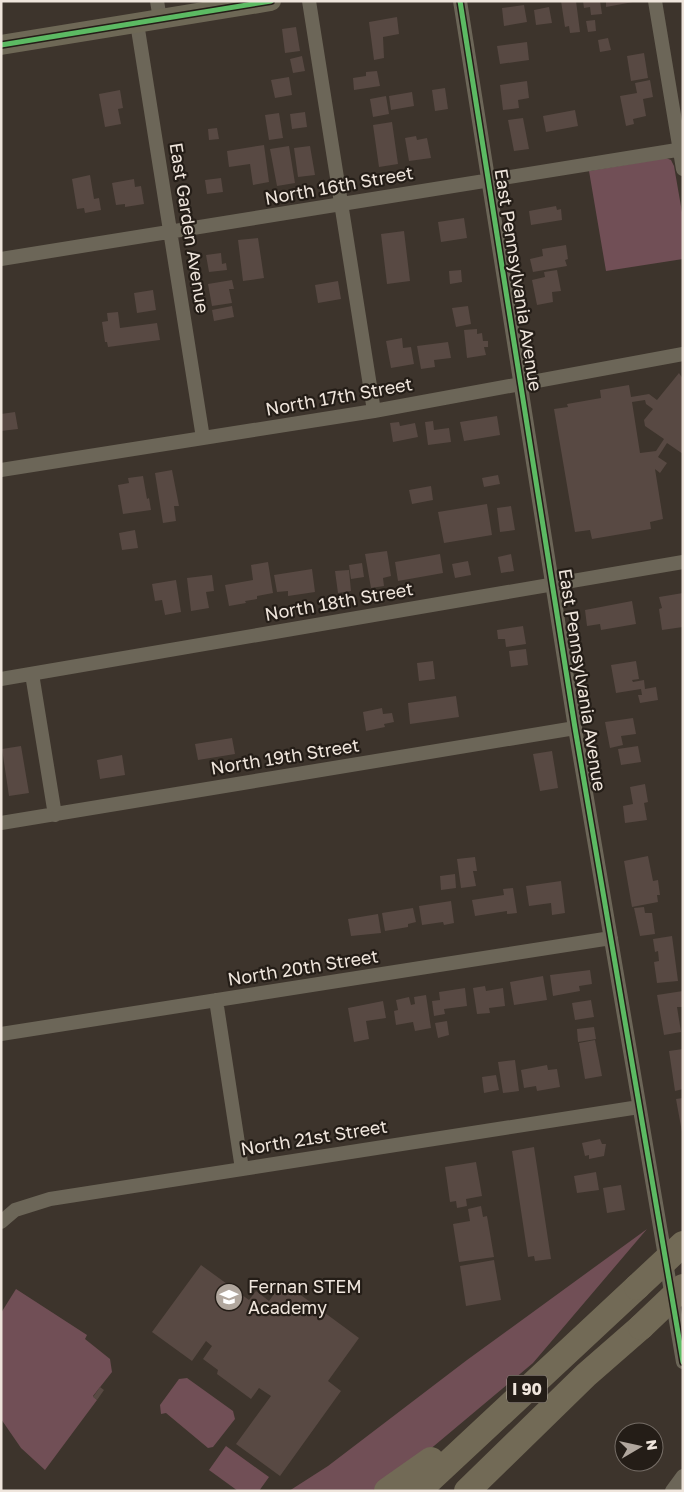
<svg xmlns="http://www.w3.org/2000/svg" width="684" height="1492" viewBox="0 0 684 1492" font-family="'Golos Text',sans-serif">
	<style>
		.green { fill: #714f56 }
		.building { fill: #584943; fill-rule: evenodd }
		.lines { fill: none; stroke-linecap: round; stroke-linejoin: round }
		.minor { stroke: #6c6658; stroke-width: 14 }
		.secondary { stroke: #6e6856; stroke-width: 20 }
		.motorway { stroke: #726a56; stroke-width: 26 }
		.motorway-bridge { stroke: #726a56; stroke-width: 26 }
		.cycleway-casing { stroke: #241d17; stroke-width: 8 }
		.cycleway { stroke: #5cba63; stroke-width: 5 }
		.labels { text-anchor: middle; stroke-width: 4.5; stroke-linejoin: round; paint-order: stroke }
		.shield { fill: #241d17; stroke: #b2a9a1; stroke-width: 1 }
		.shield-label { font-size: 16px; font-weight: bold; fill: #efe5dc }
		.street-label { font-size: 18px; fill: #efe5dc; stroke: #241d17 }
		.poi-label { font-size: 18px; fill: #efe5dc; stroke: #241d17; text-anchor: start }
	</style>
	<rect width="100%" height="100%" fill="#3d342c"/>
	<path class="green" d="M666 158 671 160 674 166 683 218V259L606 271 589 171Z
		M647 1229 533 1363 422 1456 372 1491H289L328 1466 467 1360Z
		M16 1289 87 1335 85 1339 110 1359 112 1372 93 1396 97 1400 45 1470 21 1448 1 1419V1313Z
		M187 1378 233 1411 235 1419 213 1447 208 1448 166 1413 161 1414 160 1405 179 1379Z
		M226 1446 269 1477 259 1491H238L209 1470Z"/>
	<path class="building" d="M561 1H576L580 32 570 33 569 26 565 27Z
		M583 1H600L602 14 591 15 590 7 584 8Z
		M606 1H633V2L606 7Z
		M524 5 527 22 504 26 502 8Z
		M549 7 552 23 536 25 534 10Z
		M397 17 399 34 383 37 384 58 374 60 369 22Z
		M595 20 596 31 588 32 586 21Z
		M296 27 300 51 285 53 282 29Z
		M608 38 611 50 600 52 598 40Z
		M527 42 529 60 500 64 497 46Z
		M644 53 648 78 631 81 627 56Z
		M302 56 305 71 293 73 290 59Z
		M377 71 380 86 354 90 353 78 366 76V72Z
		M289 77 292 95 275 98 271 80Z
		M650 80 653 97 643 99 646 116 633 119 634 124 626 126 620 96 637 93 635 83Z
		M527 81 529 98 518 100 519 108 503 110 500 85Z
		M445 88 448 109 435 111 432 90Z
		M120 90 123 108 118 109 121 124 105 127 99 94Z
		M412 92 414 106 391 110 389 96Z
		M386 96 389 114 373 117 370 99Z
		M575 110 578 126 546 132 543 116Z
		M305 112 307 127 292 129 290 114Z
		M279 113 283 138 269 140 265 115Z
		M523 118 529 149 514 151 508 120Z
		M392 122 398 164 379 167 373 125Z
		M217 128 219 139 209 140 208 129Z
		M416 136 417 140 427 138 431 158 409 161 405 138Z
		M264 145 269 182 253 185 250 164 229 167 227 151Z
		M289 146 295 183 277 186 270 149Z
		M310 146 315 175 298 177 294 148Z
		M90 175 94 199 99 198 101 210 85 213 84 208 77 209 72 179Z
		M221 178 223 192 207 194 205 180Z
		M134 179 135 187 141 186 144 204 125 207V204L116 205 112 183Z
		M556 206 557 210 561 209 562 220 531 225 529 211Z
		M464 218 467 238 441 242 438 222Z
		M404 231 410 281 387 284 381 234Z
		M258 238 264 278 243 281 238 240Z
		M566 245 568 259 565 260 567 266 533 272 530 259 543 256 542 249Z
		M221 253 222 264 226 263 227 270 209 272 206 255Z
		M461 270 462 282 450 284 449 271Z
		M557 270 561 291 552 292 553 302 537 305 532 280 545 277 544 272Z
		M232 280 234 289H229L232 303 212 306 208 284Z
		M338 281 341 299 318 303 315 285Z
		M153 290 156 310 137 313 134 293Z
		M232 306 234 317 214 321 212 310Z
		M468 306 471 324 456 327 452 308Z
		M118 312 120 328 157 323 160 340 108 347 107 342H105L102 322 108 321 107 313Z
		M477 329V334L482 333 483 341H488V347H484L486 355 467 358 464 330Z
		M402 338 403 348 411 347 414 364 391 368 386 341Z
		M448 342 451 358 434 360 435 367 421 369 417 346Z
		M679 373 683 379V454L667 443 658 457 667 463 660 473 655 469 663 519 650 522 651 529 592 539 590 530 575 532 554 409 568 407 567 404 601 398 600 390 629 385 631 397 649 394 657 400ZM645 400 646 404 653 409 644 420 645 426 664 439 656 451 640 453 632 402Z
		M15 412 18 429 1 431V414Z
		M497 416 500 435 464 441 460 422Z
		M433 421 434 430 449 428 451 442 428 445 425 422Z
		M399 422 400 426 415 423 418 437 393 442 390 423Z
		M172 470 179 506H174L176 521 163 523 155 473Z
		M498 475 500 484 484 487 482 478Z
		M143 476 147 499 149 498 151 510 123 514 118 485 129 483 128 478Z
		M431 486 433 500 412 504 409 490Z
		M487 504 492 535 444 543 438 512Z
		M511 506 515 530 500 532 497 508Z
		M135 530 138 548 122 550 119 533Z
		M387 551 391 576 383 578 384 586 371 588 365 554Z
		M440 554 443 573 398 581 395 562Z
		M511 554 514 571 501 573 498 557Z
		M468 561 471 575 455 578 452 564Z
		M268 562 273 593 257 596V599L245 601 246 603 229 606 225 585 253 580 251 565Z
		M362 563 364 577 351 579 349 565Z
		M312 569 315 592 288 596V591L277 592 274 575Z
		M349 570 351 591 338 593 335 571Z
		M212 575 214 591 206 592 209 608 191 611 187 578Z
		M176 580 181 612 165 615 162 600 155 601 152 584Z
		M683 593V627L662 630 659 609 662 608 659 597Z
		M632 601 636 624 601 630 600 624 587 626 585 610Z
		M523 626 526 644 506 647 505 639H498L497 630Z
		M526 649 528 665 511 667 509 651Z
		M433 661 435 679 419 681 417 663Z
		M636 661 639 679 632 680 633 682 644 680 645 689 656 687 658 700 640 703 638 695H642L641 689 616 693 611 665Z
		M456 696 459 717 410 724 408 703Z
		M382 708 383 714 392 713 394 722 384 724 385 727 366 731 363 712Z
		M633 718 636 734 621 736 623 745 610 748 605 722Z
		M232 738 235 754 198 760 195 744Z
		M21 746 29 793 9 796 2 749Z
		M638 746 641 762 621 765 618 749Z
		M552 751 558 788 540 791 533 754Z
		M122 755 125 775 100 779 97 760Z
		M645 784 648 802 644 803 647 820 625 823 623 806 633 804 630 787Z
		M648 856 653 881 658 880 660 895H657L658 902 632 907 624 861Z
		M475 857 477 871H473L476 886 461 888 457 859Z
		M455 874 456 888 441 890 440 876Z
		M561 881 565 913 552 915 551 903 529 906 526 886Z
		M513 888 517 913 507 914V911L475 916 472 900 504 895 503 889Z
		M451 901 454 923 444 925 443 922 422 925 419 906Z
		M644 907 645 913H652L655 934 640 936 634 908Z
		M413 908 416 922 408 924V927L385 931 382 913Z
		M378 914 381 933 351 936 348 919Z
		M672 936 678 981 657 983 654 962 659 961 658 951 655 952 653 939Z
		M590 970 592 984 579 986 580 991 553 996 550 975Z
		M543 976 547 1000 514 1005 510 982Z
		M485 986 486 991 503 988 505 1006 489 1008 490 1013 477 1014 473 988Z
		M465 988 467 1006 444 1009 445 1014 434 1016 432 1001 440 1000 439 992Z
		M683 991V1007H677L681 1032 664 1035 657 995Z
		M426 995 431 1028 415 1031 413 1022 396 1025 394 1011 398 1010 396 1000 409 997 411 1005 415 1004 414 997Z
		M591 1000 594 1017 575 1020 572 1003Z
		M383 1001 386 1018 366 1021 369 1039 354 1042 348 1008Z
		M447 1021 449 1035 438 1038 435 1023Z
		M594 1027 596 1039 578 1042 577 1029Z
		M595 1040 602 1076 585 1079 579 1043Z
		M683 1049V1089L675 1091 669 1051Z
		M515 1060 519 1091 503 1093 498 1062Z
		M547 1065 548 1070 557 1069 560 1087 537 1091 536 1086 524 1088 521 1070Z
		M496 1075 499 1090 484 1093 482 1077Z
		M683 1098V1132H682L676 1099Z
		M600 1139 602 1144H606L604 1156 589 1159V1155L585 1156 582 1143Z
		M534 1147 551 1259 535 1261 534 1256 528 1257 512 1151Z
		M476 1162 482 1196 466 1199 467 1206 457 1208 456 1201 450 1202 445 1167Z
		M596 1172 599 1190 577 1193 574 1176Z
		M621 1185 625 1210 607 1213 603 1188Z
		M481 1206 483 1217 487 1216 494 1257 459 1262 453 1224 470 1221 468 1209Z
		M494 1260 501 1300 466 1306 460 1266Z
		M201 1265 249 1300 256 1291 269 1301 283 1282 359 1338 328 1381 341 1391 280 1476 236 1444 271 1396 259 1388 251 1399 217 1374 218 1370 203 1359 212 1346 206 1341 192 1361 152 1332Z
		M100 1387 104 1390 97 1400 93 1397Z"/>
	<g class="lines">
		<path class="minor" d="M157 1 160 19
			M309 1 374 411
			M460 1 575 728 683 1362
			M655 1 683 169
			M137 23 203 438
			M1 259C229 224 456 186 683 149
			M1 470 374 411 683 354
			M32 674 55 815
			M1 679 683 562
			M1 823 575 728
			M216 1000 242 1169
			M1 1034 611 938
			M1 1222 15 1210 50 1199 639 1107
			M672 1491 683 1476"/>
		<path class="secondary" d="M1 45 271 1"/>
		<path class="motorway" d="M387 1491 431 1460
			M418 1491 637 1287
			M467 1491 586 1375 641 1327"/>
		<path class="motorway-bridge" d="M637 1287 683 1244
			M641 1327 683 1287"/>
		<g class="cycleway-casing">
			<path id="cycleway" d="M460 1 575 728 683 1362
				M1 45 271 1"/>
		</g>
		<use href="#cycleway" class="cycleway"/>
	</g>
	<defs>
		<g id="school-disc" transform="scale(1.4375)"><circle r="9.5" fill="#b1a79e" stroke="#241d17"/><path d="M0-5L7-2L0 1L-7-2ZM-4 1L0 2.5L4 1V4Q0 6-4 4Z" fill="#fff"/></g>
	</defs>
	<g fill-rule="evenodd">
		<use href="#school-disc" x="229" y="1297"/>
	</g>
	<g class="labels">
		<rect class="shield" x="507" y="1375.5" width="40" height="27" rx="4"/>
		<g class="shield-label">
			<text x="527" y="1395">I 90</text>
		</g>
		<g class="street-label">
			<text transform="translate(339 186) rotate(-10)" y="6">North 16th Street</text>
			<text transform="translate(189 228) rotate(81)" y="6">East Garden Avenue</text>
			<text transform="translate(518 280) rotate(81)" y="6">East Pennsylvania Avenue</text>
			<text transform="translate(339 397) rotate(-10)" y="6">North 17th Street</text>
			<text transform="translate(339 602) rotate(-10)" y="6">North 18th Street</text>
			<text transform="translate(582 680) rotate(81)" y="6">East Pennsylvania Avenue</text>
			<text transform="translate(285 757) rotate(-9)" y="6">North 19th Street</text>
			<text transform="translate(303 968) rotate(-9)" y="6">North 20th Street</text>
			<text transform="translate(314 1138) rotate(-9)" y="6">North 21st Street</text>
		</g>
		<g class="poi-label">
			<text x="248" y="1293">Fernan STEM<tspan x="248" dy="21">Academy</tspan></text>
		</g>
	</g>
	<rect width="684" height="1492" fill="none" stroke="#efe5dc" stroke-width="5"/>
	<g transform="translate(639 1447) rotate(81)"><circle r="24" fill="#241d17" stroke="#756d66"/>
	<path d="M0-4L9 19L0 12L-9 19Z" fill="#b1a79e"/>
	<text y="-8" font-size="14" font-weight="bold" text-anchor="middle" fill="#efe5dc">N</text>
	</g>
</svg>
